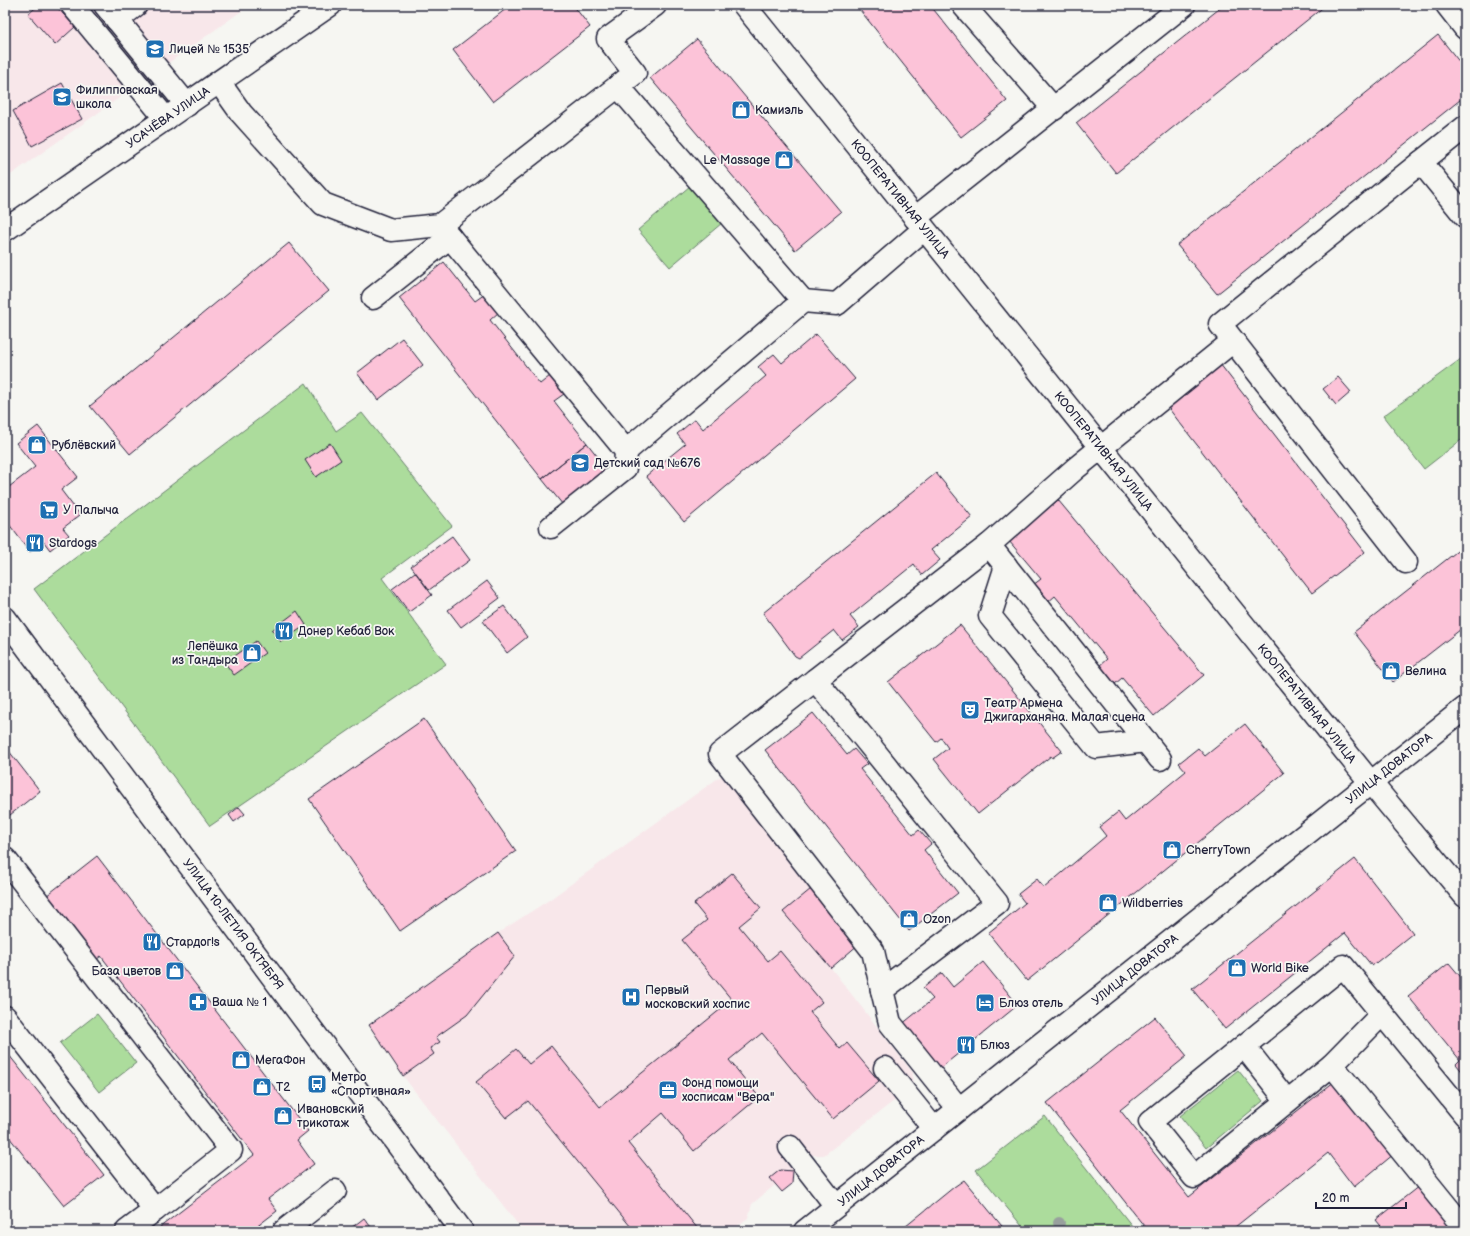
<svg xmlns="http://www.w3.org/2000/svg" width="1470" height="1236" viewBox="0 0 1470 1236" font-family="'Balsamiq Sans',sans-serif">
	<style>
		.built { fill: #f8e7ea }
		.green { fill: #acdc9c; stroke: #677f6c }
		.building { fill: #fcc3d8; stroke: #22223b }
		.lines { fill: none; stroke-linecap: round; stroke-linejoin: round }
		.minor-casing { stroke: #22223b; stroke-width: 25 }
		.minor { stroke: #f6f6f2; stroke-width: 22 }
		.tree { fill: #98a09d }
		.labels { text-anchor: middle; stroke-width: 3.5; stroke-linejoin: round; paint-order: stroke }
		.poi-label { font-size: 12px; fill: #22223b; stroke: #f6f6f2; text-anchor: start }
		.street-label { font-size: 12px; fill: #22223b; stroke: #f6f6f2 }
	</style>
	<rect width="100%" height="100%" fill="#f6f6f2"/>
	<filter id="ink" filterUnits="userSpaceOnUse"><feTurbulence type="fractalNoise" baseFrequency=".025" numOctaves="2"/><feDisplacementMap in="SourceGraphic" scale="8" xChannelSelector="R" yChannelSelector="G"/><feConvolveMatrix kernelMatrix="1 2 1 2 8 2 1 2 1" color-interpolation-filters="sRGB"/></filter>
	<g filter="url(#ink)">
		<path class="built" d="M5 5H250L5 179Z
			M721 776 811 889 859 944 831 968 913 1073 912 1087 824 1155H814L793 1171 792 1184 782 1192 775 1185 752 1204 748 1218 730 1231H523L403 1076 369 1025 498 933 549 900Z"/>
		<path class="green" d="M690 186 722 223 670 267 638 230Z
			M1465 356V437L1424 469 1383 416Z
			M306 383 336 431 362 413 452 526 382 578 446 664 210 826 34 589Z
			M97 1014 136 1063 99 1092 60 1043Z
			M1238 1070 1263 1101 1206 1148 1180 1116Z
			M1045 1116 1136 1231H1026L976 1170Z"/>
		<path class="building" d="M39 5H55L75 27 55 45 28 14Z
			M511 5H573L590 27 493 102 453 50Z
			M856 5H930L1007 101 961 137Z
			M1224 5H1326L1116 173 1076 123Z
			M1438 35 1465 69V96L1217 294 1177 245Z
			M697 39 841 212 795 250 650 78Z
			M62 83 82 119 32 146 13 111Z
			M289 243 329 291 130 454 90 406Z
			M444 262 475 301 485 294 499 312 490 320 540 384 550 376 564 394 554 401 587 443 542 479 399 298Z
			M816 334 855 379 684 522 646 476 685 444 677 434 695 419 703 429 766 376 758 367 765 361 774 354 782 363Z
			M402 338 423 365 378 400 357 373Z
			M1220 364 1365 552 1312 593 1166 405Z
			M1338 377 1351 392 1336 405 1323 389Z
			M38 426 78 477 61 490 80 515 63 528 69 535 50 550 44 542 30 552 5 519V490L35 467 16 443Z
			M330 443 341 460 316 477 305 460Z
			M587 443 608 470 563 505 542 479Z
			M936 473 972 517 931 550 940 560 922 575 914 564 850 616 859 627 842 640 834 630 799 658 795 656 763 613Z
			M1058 500 1204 675 1154 716 1122 678 1115 684 1099 666 1107 659 1055 596 1047 603 1033 585 1041 579 1009 541Z
			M452 536 470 560 429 590 411 566Z
			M1465 545V626L1393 682 1354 632Z
			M415 572 432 595 409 612 392 589Z
			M487 581 500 598 461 627 448 610Z
			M504 606 527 637 507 653 483 621Z
			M297 611 306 625 281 642 272 630Z
			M960 625 1062 751 1052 758 1051 756 978 814 934 759 948 748 941 738 936 742 888 682Z
			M256 641 265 653 234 675 225 663Z
			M813 713 847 755 854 749 867 764 860 769 913 835 919 830 931 844 924 850 958 893 909 931 765 750Z
			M424 719 516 851 400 931 309 799Z
			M1245 724 1284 773 1027 981 988 933 1025 903 1018 894 1037 879 1044 888 1106 836 1099 827 1118 812 1125 821 1186 771 1179 763 1198 748 1205 756Z
			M5 746 40 791 5 819Z
			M239 807 245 814 234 822 229 815Z
			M97 856 308 1131 297 1140 314 1164 268 1199 277 1211 251 1231H155L254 1155 101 956 96 960 46 896Z
			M1355 859 1413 933 1372 966 1345 933 1225 1029 1192 989Z
			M732 873 761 908 739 926 768 961 780 951 822 1002 810 1012 840 1049 847 1043 879 1081 833 1119 762 1033 729 1060 759 1097 694 1151 663 1113 628 1143 698 1229 696 1231H625L631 1227 528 1101 506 1118 476 1082 516 1049 529 1064 551 1046 600 1107 732 1000 682 940 707 920 694 904Z
			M811 889 859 944 831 968 783 912Z
			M498 933 515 956 467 1015 436 1037 440 1042 430 1048 434 1054 403 1076 369 1025Z
			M983 962 1018 1005 938 1070 901 1025 933 999 923 988 942 973 953 987Z
			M1449 963 1465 982V1075L1456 1064 1460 1060 1408 996Z
			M1155 1017 1187 1056 1120 1110 1189 1197 1335 1081 1394 1154 1354 1187 1328 1153 1230 1231H1175L1171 1226 1164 1231H1148L1047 1103Z
			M5 1050 104 1175 64 1206 5 1132Z
			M780 1170 793 1171 792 1184 782 1192 770 1178Z
			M964 1180 1006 1231H900L954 1187Z
			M1419 1186 1455 1231H1385L1376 1220Z
			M364 1218 374 1231H347L359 1222Z"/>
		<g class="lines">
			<g class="minor-casing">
				<g id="minor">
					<path d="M72 5 166 119"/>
					<path d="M105 5 187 105"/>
					<path id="s1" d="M744 5 1371 783 1465 896"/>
					<path d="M963 5 1054 109"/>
					<path d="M1447 5 1465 28"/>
					<path d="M117 20 136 5"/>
					<path d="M219 82 241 113 323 204 391 230 440 225 635 73 608 39 655 5"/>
					<path d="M1465 127 1421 162 1465 216"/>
					<path d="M915 218 1184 5"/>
					<path d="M440 225 626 451 803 301 618 86"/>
					<path id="s2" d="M5 230 330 5"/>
					<path d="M373 298 450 237"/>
					<path d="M803 301 837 304 924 229"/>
					<path d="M551 527 625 468 626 451"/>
					<path d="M989 545 1076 468 1233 341"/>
					<path d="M1406 562 1220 324 1421 162"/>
					<path d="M1006 566 990 616 1096 747 1146 741"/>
					<path id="s3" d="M5 618 462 1231"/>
					<path d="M815 680 720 754 873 951 882 990"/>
					<path d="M5 859 231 1150 155 1210 5 1017"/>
					<path d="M1244 1046 1287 1101"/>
					<path d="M1332 1065 1382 1014"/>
					<path d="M885 1068 934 1129"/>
					<path d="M959 1109 890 1023 882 990 997 903 863 737 815 680 989 545 1160 759"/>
					<path d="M1465 1115 1343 966 1150 1122 1194 1177 1332 1065 1465 1229"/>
					<path d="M790 1147 836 1206"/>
					<path d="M127 1231 155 1210"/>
					<path d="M284 1231 335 1191"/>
					<path id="s4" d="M805 1231 1465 708"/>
				</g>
			</g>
			<use href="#minor" class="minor"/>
		</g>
		<circle class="tree" cx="1059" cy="1223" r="6"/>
	</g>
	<defs>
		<g id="school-square" transform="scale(1)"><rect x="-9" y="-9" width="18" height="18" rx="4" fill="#1f6fb2" stroke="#f6f6f2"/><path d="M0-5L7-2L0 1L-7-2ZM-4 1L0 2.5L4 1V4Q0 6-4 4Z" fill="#fff"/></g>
		<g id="shop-square" transform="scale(1)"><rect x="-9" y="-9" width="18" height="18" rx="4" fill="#1f6fb2" stroke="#f6f6f2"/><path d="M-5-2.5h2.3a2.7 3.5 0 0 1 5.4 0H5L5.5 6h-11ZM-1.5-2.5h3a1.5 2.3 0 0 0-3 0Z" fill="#fff"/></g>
		<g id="supermarket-square" transform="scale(1)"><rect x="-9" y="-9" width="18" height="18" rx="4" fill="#1f6fb2" stroke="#f6f6f2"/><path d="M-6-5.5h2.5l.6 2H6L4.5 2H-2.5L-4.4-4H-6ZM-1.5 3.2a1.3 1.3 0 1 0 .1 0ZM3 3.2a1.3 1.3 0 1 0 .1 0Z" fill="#fff"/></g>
		<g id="restaurant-square" transform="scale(1)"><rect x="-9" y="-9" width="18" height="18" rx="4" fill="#1f6fb2" stroke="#f6f6f2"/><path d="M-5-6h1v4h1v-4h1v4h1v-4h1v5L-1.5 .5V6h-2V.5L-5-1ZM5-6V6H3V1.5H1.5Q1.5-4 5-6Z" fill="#fff"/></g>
		<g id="theatre-square" transform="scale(1)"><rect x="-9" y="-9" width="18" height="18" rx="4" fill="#1f6fb2" stroke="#f6f6f2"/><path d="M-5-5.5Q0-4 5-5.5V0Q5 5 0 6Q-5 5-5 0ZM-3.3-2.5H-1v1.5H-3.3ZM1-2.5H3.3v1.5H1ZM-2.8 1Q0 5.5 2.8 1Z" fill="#fff"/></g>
		<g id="hospital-square" transform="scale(1)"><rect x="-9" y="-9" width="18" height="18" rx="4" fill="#1f6fb2" stroke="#f6f6f2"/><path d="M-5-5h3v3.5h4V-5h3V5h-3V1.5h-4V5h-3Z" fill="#fff"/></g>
		<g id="pharmacy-square" transform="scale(1)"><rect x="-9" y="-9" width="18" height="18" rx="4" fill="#1f6fb2" stroke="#f6f6f2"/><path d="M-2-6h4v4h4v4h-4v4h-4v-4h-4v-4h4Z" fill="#fff"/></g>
		<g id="hotel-square" transform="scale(1)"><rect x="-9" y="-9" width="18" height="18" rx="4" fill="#1f6fb2" stroke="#f6f6f2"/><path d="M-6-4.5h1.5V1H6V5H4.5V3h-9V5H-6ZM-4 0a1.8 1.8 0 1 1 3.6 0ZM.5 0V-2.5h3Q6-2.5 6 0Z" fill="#fff"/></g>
		<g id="bus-square" transform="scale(1)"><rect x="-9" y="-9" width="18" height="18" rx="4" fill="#1f6fb2" stroke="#f6f6f2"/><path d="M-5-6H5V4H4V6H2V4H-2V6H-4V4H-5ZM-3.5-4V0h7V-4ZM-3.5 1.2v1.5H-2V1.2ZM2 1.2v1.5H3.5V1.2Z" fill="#fff"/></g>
		<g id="office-square" transform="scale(1)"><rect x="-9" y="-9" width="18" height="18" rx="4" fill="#1f6fb2" stroke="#f6f6f2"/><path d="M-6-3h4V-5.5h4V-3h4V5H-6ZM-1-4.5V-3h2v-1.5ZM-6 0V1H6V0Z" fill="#fff"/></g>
	</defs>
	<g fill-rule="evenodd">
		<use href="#school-square" x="155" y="49"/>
		<use href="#school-square" x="62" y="97"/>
		<use href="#shop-square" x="741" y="110"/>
		<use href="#shop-square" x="784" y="160"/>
		<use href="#shop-square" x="37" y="445"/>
		<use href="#school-square" x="580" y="463"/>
		<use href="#supermarket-square" x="49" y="510"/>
		<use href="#restaurant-square" x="35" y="543"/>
		<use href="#restaurant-square" x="284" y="631"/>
		<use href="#shop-square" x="252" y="653"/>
		<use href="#shop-square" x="1391" y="671"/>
		<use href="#theatre-square" x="970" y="710"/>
		<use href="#shop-square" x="1172" y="850"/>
		<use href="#shop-square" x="1108" y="903"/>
		<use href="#shop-square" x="909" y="919"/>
		<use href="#restaurant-square" x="152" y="942"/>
		<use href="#shop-square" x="1237" y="968"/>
		<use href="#shop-square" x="175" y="971"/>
		<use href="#hospital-square" x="631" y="997"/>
		<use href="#pharmacy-square" x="198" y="1002"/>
		<use href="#hotel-square" x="985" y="1003"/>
		<use href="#restaurant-square" x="966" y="1045"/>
		<use href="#shop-square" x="241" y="1060"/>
		<use href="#bus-square" x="317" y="1084"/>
		<use href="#shop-square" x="262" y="1087"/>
		<use href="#office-square" x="668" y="1090"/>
		<use href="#shop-square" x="283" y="1116"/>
	</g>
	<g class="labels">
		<g class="poi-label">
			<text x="169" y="53">Лицей № 1535</text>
			<text x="76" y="94">Филипповская<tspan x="76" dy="14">школа</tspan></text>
			<text x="755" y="114">Камиэль</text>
			<text x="770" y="164" text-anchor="end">Le Massage</text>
			<text x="51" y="449">Рублёвский</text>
			<text x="594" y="467">Детский сад №676</text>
			<text x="63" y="514">У Палыча</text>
			<text x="49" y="547">Stardogs</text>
			<text x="298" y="635">Донер Кебаб Вок</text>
			<text x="238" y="650" text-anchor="end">Лепёшка<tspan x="238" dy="14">из Тандыра</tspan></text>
			<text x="1405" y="675">Велина</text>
			<text x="984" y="707">Театр Армена<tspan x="984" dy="14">Джигарханяна. Малая сцена</tspan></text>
			<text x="1186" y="854">CherryTown</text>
			<text x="1122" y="907">Wildberries</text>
			<text x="923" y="923">Ozon</text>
			<text x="166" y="946">Стардог!s</text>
			<text x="1251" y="972">World Bike</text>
			<text x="161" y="975" text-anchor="end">База цветов</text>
			<text x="645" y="994">Первый<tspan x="645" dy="14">московский хоспис</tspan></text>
			<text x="212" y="1006">Ваша № 1</text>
			<text x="999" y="1007">Блюз отель</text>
			<text x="980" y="1049">Блюз</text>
			<text x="255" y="1064">МегаФон</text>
			<text x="331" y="1081">Метро<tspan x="331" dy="14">«Спортивная»</tspan></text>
			<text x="682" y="1087">Фонд помощи<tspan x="682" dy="14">хосписам "Вера"</tspan></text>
			<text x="276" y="1091">T2</text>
			<text x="297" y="1113">Ивановский<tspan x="297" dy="14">трикотаж</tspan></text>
		</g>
		<g class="street-label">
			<text dy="4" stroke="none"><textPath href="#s2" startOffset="198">УСАЧЁВА УЛИЦА</textPath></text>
			<text dy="4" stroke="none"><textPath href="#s1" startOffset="249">КООПЕРАТИВНАЯ УЛИЦА</textPath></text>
			<text dy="4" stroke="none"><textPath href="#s1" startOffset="573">КООПЕРАТИВНАЯ УЛИЦА</textPath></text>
			<text dy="4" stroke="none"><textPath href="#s1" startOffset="897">КООПЕРАТИВНАЯ УЛИЦА</textPath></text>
			<text dy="4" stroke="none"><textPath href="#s4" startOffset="745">УЛИЦА ДОВАТОРА</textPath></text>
			<text dy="4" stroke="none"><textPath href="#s3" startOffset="382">УЛИЦА 10-ЛЕТИЯ ОКТЯБРЯ</textPath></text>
			<text dy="4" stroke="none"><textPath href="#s4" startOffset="421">УЛИЦА ДОВАТОРА</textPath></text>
			<text dy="4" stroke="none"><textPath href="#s4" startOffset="97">УЛИЦА ДОВАТОРА</textPath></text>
		</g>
	</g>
	<rect width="1470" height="1236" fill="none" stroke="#f6f6f2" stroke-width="20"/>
	<rect x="10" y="10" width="1450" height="1216" fill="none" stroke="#22223b" stroke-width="1.5" filter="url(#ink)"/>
	<path d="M1316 1202v6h90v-6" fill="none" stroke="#22223b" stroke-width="2"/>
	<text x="1322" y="1202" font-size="12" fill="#22223b" stroke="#f6f6f2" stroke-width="3" paint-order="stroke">20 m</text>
</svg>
